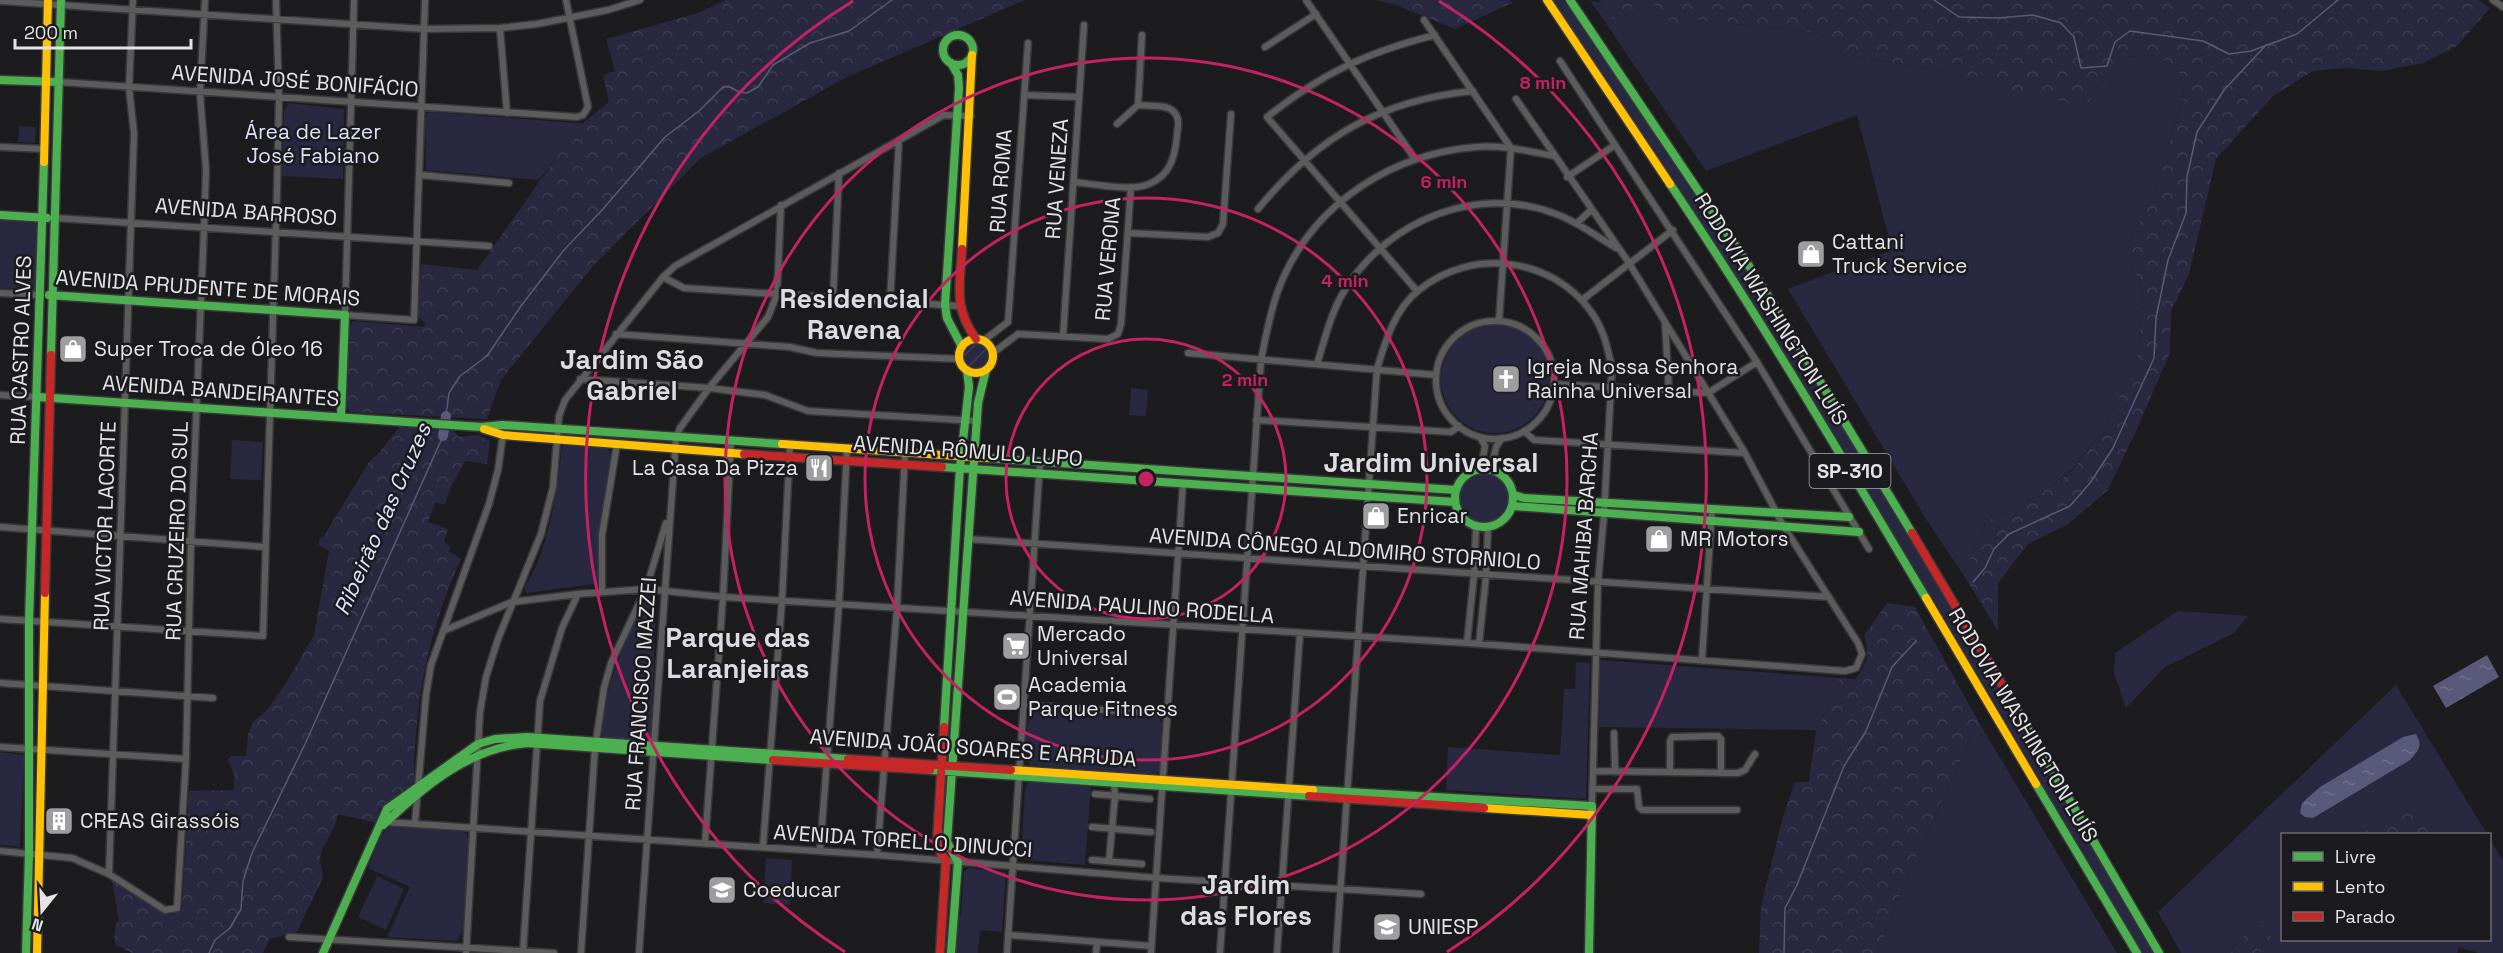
<svg xmlns="http://www.w3.org/2000/svg" width="2503" height="953" viewBox="0 0 2503 953" font-family="'Space Grotesk',sans-serif">
	<style>
		.green { fill: #282840 }
		.forest { fill: url(#forest-crowns) }
		.garden { fill: url(#garden-furrows) }
		.water { fill: url(#water-ripples) }
		.lines { fill: none; stroke-linecap: round; stroke-linejoin: round }
		.stream { stroke: #595979; stroke-width: 1.5 }
		.river { stroke: #595979; stroke-width: 10 }
		.street-casing { stroke: #38383a; stroke-width: 9 }
		.fast-casing { stroke: #38383a; stroke-width: 11 }
		.slow-casing { stroke: #38383a; stroke-width: 11 }
		.jam-casing { stroke: #38383a; stroke-width: 11 }
		.street { stroke: #5c5c5d; stroke-width: 6 }
		.fast { stroke: #4caf50; stroke-width: 8 }
		.slow { stroke: #ffc107; stroke-width: 8 }
		.jam { stroke: #c62828; stroke-width: 8 }
		.ring { fill: none; stroke: #c42262; stroke-width: 3 }
		.labels { text-anchor: middle; stroke-width: 5; stroke-linejoin: round; paint-order: stroke }
		.shield { fill: #1b1b1f; stroke: #a8a8ab; stroke-width: 1.5 }
		.shield-label { font-size: 20px; font-weight: bold; fill: #e4e4e7 }
		.street-label { font-size: 21px; fill: #e4e4e7; stroke: #1b1b1f }
		.park-label { font-size: 21px; fill: #dedff8; stroke: #1b1b1f }
		.poi-label { font-size: 21px; fill: #e4e4e7; stroke: #1b1b1f; text-anchor: start }
		.water-label { font-size: 22px; font-style: italic; fill: #e1e2fb; stroke: #1b1b1f }
		.district-label { font-size: 27px; font-weight: bold; fill: #dcdce2; stroke: #1b1b1f }
		.centre { fill: #c42262; stroke: #1b1b1f; stroke-width: 3 }
		.ring-label { font-size: 18px; text-anchor: middle; font-weight: bold; fill: #c42262; stroke: #1b1b1f; stroke-width: 5; stroke-linejoin: round; paint-order: stroke }
	</style>
	<defs>
		<pattern id="forest-crowns" width="20" height="18" patternUnits="userSpaceOnUse" patternTransform="scale(1.5)"><rect width="20" height="18" fill="#282840"/><path d="M2 6a3 3 0 1 1 6 0M12 15a3 3 0 1 1 6 0" fill="none" stroke="#3d3d52"/></pattern>
		<pattern id="garden-furrows" width="10" height="10" patternUnits="userSpaceOnUse" patternTransform="scale(1.5)"><rect width="10" height="10" fill="#282840"/><path d="M-1 1l2-2M0 10L10 0M9 11l2-2" fill="none" stroke="#3d3d52"/></pattern>
		<pattern id="water-ripples" width="26" height="14" patternUnits="userSpaceOnUse" patternTransform="scale(1.5)"><rect width="26" height="14" fill="#595979"/><path d="M2 4q2-2 4 0t4 0M15 11q2-2 4 0t4 0" fill="none" stroke="#71718c"/></pattern>
	</defs>
	<rect width="100%" height="100%" fill="#1c1c1e"/>
	<path class="green" d="M1550 0H1565L1774 312 1919 552 2155 953H2142L1765 322Z
		M1590 0 1601 3 1612 19 1654 3 1698 20 1820 33 1843 54 1944 71 1981 83 2110 81 2125 57 2153 55 2179 70 2184 96 2154 194 2124 250 2143 290 2138 358 2106 425 2073 469 2025 504 1987 521 1963 574 1929 524 1788 289 1892 250 1857 115 1706 171Z
		M288 103 344 109 343 179 282 176 284 112Z
		M432 112 575 123H583L539 180 426 170 425 119 427 113Z
		M19 126 36 127 35 143 18 142Z
		M0 219 36 222 41 225 39 287 35 291 0 288Z
		M1441 379a54 54 0 1 1 108 0a54 54 0 1 1-108 0Z
		M1131 388 1148 390 1146 416 1129 415Z
		M232 440 263 442 261 480 230 479Z
		M567 444 606 447 611 454 598 539 600 577 594 584 527 593 524 588C549 551 557 491 562 447Z
		M1459 499a25 25 0 1 1 50 0a25 25 0 1 1-50 0Z
		M648 596H653L656 605 651 736 647 741 605 738 601 734C605 695 616 661 633 625 637 616 641 604 648 596Z
		M2178 611 2248 616 2234 633 2165 667 2126 708 2114 673 2115 653Z
		M1600 660 1839 678 1833 698 1816 730 1599 727Z
		M1576 662 1590 663 1586 799 1446 790 1448 747 1560 755 1564 689H1575Z
		M2396 685 2487 834H2282V940H2490V839L2503 861V953H2478L2459 947 2457 953H2261L2263 941H2270L2273 925 2234 945 2231 953H2181L2158 912Z
		M1035 710 1159 718 1162 724 1160 771 1153 776 1030 765C1023 756 1025 716 1035 710Z
		M1981 726 2117 953H1877L1904 885 1972 735Z
		M0 752 24 755 20 847 0 845Z
		M1033 782 1091 786 1085 865 1026 860 1021 857 1025 789 1028 783Z
		M390 826 462 831 467 835 469 844 463 929 457 941 387 937 410 887 368 868 381 835Z
		M766 858 792 860 790 905 763 903Z
		M968 868 1006 872 1002 932 980 930 978 953H956L958 916 961 915 964 871Z
		M377 876 404 889 386 930 358 917Z"/>
	<path class="forest" d="M726 0H1025L847 77 701 158 593 266 501 380 487 419 349 412C342 402 347 337 351 324L353 321 424 327 425 322 418 317 421 264 477 270 578 127 609 102 603 75 615 71 606 39 698 13Z
		M1374 0H1510L1512 3 1455 29 1396 5Z
		M1599 0H2479L2490 8 2457 46 2423 63 2382 71 2344 68 2313 71 2273 96 2216 159 2189 274 2171 312 2170 353 2136 431 2108 490 2068 524 2028 544 1998 583V631L1963 574 1987 521 2025 504 2073 470 2106 425 2138 357 2143 290 2124 250 2154 194 2184 96 2179 70 2153 55 2125 57 2110 81 2084 106 1981 83 1944 71 1843 54 1820 33 1698 20 1678 34 1654 4 1612 19Z
		M399 427 454 431 459 437 478 435 490 441 487 464 465 461 451 487 445 504 435 503 428 522 448 529 444 542 450 547 449 551 461 559C428 630 414 705 414 783L379 809 378 823 338 814C335 831 324 841 320 857 319 864 325 873 322 880 314 897 305 914 297 932L270 939 263 953H132L116 945 114 937 116 923 119 921 112 880 168 915 177 913 182 908 189 791 234 790V775L228 760 231 756H246L248 734 253 722 268 709 286 683 314 635 329 551 319 545V540L324 536 369 462 380 452Z
		M1887 603 1915 607 1981 726 1972 735 1904 885 1877 953H1759L1761 906 1783 817 1795 782H1809L1816 730 1833 698 1839 678 1855 679C1868 663 1870 655 1864 636Z
		M2412 809 2430 834H2359Z
		M2274 925 2270 941 2263 942 2261 953H2231L2234 946 2254 926Z"/>
	<path class="garden" d="M963 356a13 13 0 1 1 26 0a13 13 0 1 1-26 0Z"/>
	<path class="water" d="M2487 655 2499 677 2446 708 2433 686Z
		M2416 734C2423 746 2419 750 2410 760L2313 818 2305 817 2300 813 2302 803 2320 787 2403 737Z"/>
	<g class="lines">
		<path class="stream" d="M1934 0 1959 17 1998 18 2033 15 2061 23 2074 37 2081 68 2107 66 2115 42 2130 31 2203 41 2229 54 2251 51 2297 34 2338 0
			M446 416 449 393 460 376 487 356 521 306 564 250 603 209 665 137 699 111 723 87H730L739 92 747 93 758 87 773 65 810 43 849 31 892 0
			M1973 582 1985 568 1994 549 2009 534 2070 506 2090 483 2113 448 2154 358 2156 318 2168 260 2186 213 2187 177 2197 132 2224 90 2266 45
			M209 953 215 940 230 928 241 909 243 881 252 853 306 742 443 436
			M1784 953 1785 908 1797 885 1844 766 1866 731 1892 667 1916 641"/>
		<path class="river" d="M443 436 446 416"/>
		<g class="street-casing">
			<path id="street" d="M354 0 345 315 414 320 425 0
				M1306 0 1415 159
				M2493 0 2503 7
				M0 1 424 29 500 28 537 24 608 10 640 0
				M1424 20 1511 148 1499 321
				M500 28 507 113
				M1265 47 1316 14
				M1560 61 1757 362 1869 549
				M59 82 577 117 583 115 588 107 566 0
				M1024 95 1079 97
				M1138 105 1142 35
				M0 147 45 149
				M420 175 509 183
				M1567 177 1615 145
				M1074 182C1094 184 1131 192 1149 184 1171 175 1175 156 1177 135 1178 127 1180 118 1174 112 1167 104 1148 106 1138 105L1117 124
				M1258 209C1316 138 1380 100 1473 91
				M55 218 489 246
				M1577 223 1591 210
				M1129 233 1208 237 1218 233 1223 224 1231 114
				M663 277 684 288 959 306
				M1417 291 1267 117C1322 73 1368 52 1435 35
				M0 293 41 295
				M833 298 839 173
				M1582 300 1673 230
				M890 302 899 140
				M1436 380a59 59 0 1 1 118 0a59 59 0 1 1-118 0Z
				M1008 322 1028 43
				M1665 323 1669 391
				M616 334 790 347 817 353 960 359
				M1018 334 1108 339 1118 334 1121 324 1131 187
				M1063 336 1084 25
				M983 341 1008 322
				M993 353 1018 334
				M1188 353 1436 375
				M1317 364C1325 339 1331 311 1346 288 1390 219 1478 184 1556 214 1578 222 1596 236 1616 248
				M580 379 709 388 765 395 808 411 978 421
				M1554 384 1708 393 1757 362
				M0 395 38 397
				M1256 420 1451 432 1459 426
				M1524 431 1534 440 1745 453
				M1480 437 1485 446 1481 469
				M1491 470 1496 447 1502 438
				M0 527 265 547
				M967 539C1255 557 1541 580 1829 597
				M602 592V535L617 444
				M0 619 263 636 277 191 279 97 276 0
				M443 631 512 602 578 594 646 589 723 597 1467 643 1845 671 1856 668 1862 654 1858 643 1784 527 1745 453 1629 263 1516 99
				M1467 643 1474 575 1476 527
				M1479 644 1486 576 1488 528
				M1702 659 1712 510
				M0 683 213 698
				M1024 705 1167 714
				M1614 733 1615 772
				M0 747 186 759
				M1593 771 1738 773 1745 770 1755 754
				M1670 772V741L1672 737 1718 736 1721 739V773
				M1593 789H1637L1639 807 1642 810H1737
				M1095 794 1150 799
				M386 822 877 855 1157 878 1421 894
				M415 823 426 695 431 665 489 504 498 470 503 435
				M1092 827 1151 832
				M705 843 723 597 731 442
				M763 847 782 601 790 445
				M0 851 72 858 109 874 165 910 177 908 186 759 191 542 204 228 206 170 200 93 205 0
				M820 851 839 604 847 449
				M877 855 897 607 905 453
				M1092 860 1142 864
				M1109 861 1115 796 1114 781
				M109 874 134 133 129 88 133 0
				M1008 935 1151 946
				M289 937 554 953
				M523 951 540 701 562 628 578 594
				M466 953 480 712 486 677 498 639 541 534 553 487 559 416 565 400 663 277 675 266 944 115 971 116
				M581 953 595 748 604 688 611 663 646 589 666 523
				M639 953 676 438 680 428 709 388 768 317 777 294 781 205
				M1007 953 1040 462
				M1096 953 1097 942
				M1151 953 1183 483
				M1220 953 1261 360C1267 331 1272 302 1284 276 1319 200 1395 153 1477 147 1503 145 1529 151 1554 156
				M1277 953 1300 633
				M1336 953 1377 369C1385 342 1395 308 1419 290 1472 247 1553 257 1592 313 1604 330 1608 349 1612 369L1604 515 1598 582 1592 806"/>
		</g>
		<g class="fast-casing">
			<path id="fast" d="M1570 0 1759 281 1912 533
				M943 50a15 15 0 1 1 30 0a15 15 0 1 1-30 0Z
				M951 63 958 75 959 88 945 305 947 318 962 347
				M0 80 59 82
				M1670 184C1761 319 1843 459 1926 598
				M0 215 47 218
				M49 295 345 315 341 417
				M51 355 61 0
				M38 397 481 427 503 425 782 444
				M986 458 1456 490
				M942 467 1455 502
				M1455 498a29 29 0 1 1 58 0a29 29 0 1 1-58 0Z
				M1514 495 1524 498 1849 517
				M1513 506 1859 532
				M2008 695 2159 953
				M944 727 960 467 969 387 967 370
				M930 770 1309 796
				M2036 784 2137 953
				M1313 790 1592 806 1589 953
				M383 825C424 786 469 748 527 743L773 760
				M26 953 29 853V621L44 162
				M323 953 387 809 478 744 495 739 527 737 848 759
				M951 953 958 862 947 842 978 403 986 370"/>
		</g>
		<g class="slow-casing">
			<path id="slow" d="M1547 0 1670 184
				M44 162 48 0
				M962 249 972 55
				M959 356a17 17 0 1 1 34 0a17 17 0 1 1-34 0Z
				M484 429 503 435 744 454
				M782 444 986 458
				M1926 598 2036 784
				M1011 770 1313 790
				M1484 808 1592 815
				M37 953 45 593"/>
		</g>
		<g class="jam-casing">
			<path id="jam" d="M962 249C960 286 953 307 976 339
				M744 454 942 467
				M1912 533 2008 695
				M45 593 51 355
				M848 759 1011 770
				M773 760 930 770
				M1309 796 1484 808
				M940 953 946 860 941 854 937 841 944 727"/>
		</g>
		<use href="#street" class="street"/>
		<use href="#fast" class="fast"/>
		<use href="#slow" class="slow"/>
		<use href="#jam" class="jam"/>
	</g>
	<g class="ring">
		<circle cx="1146" cy="479" r="140"/>
		<circle cx="1146" cy="479" r="281"/>
		<circle cx="1146" cy="479" r="421"/>
		<path d="M845 952A561 561 0 0 1 853 1M1439 1A561 561 0 0 1 1447 952"/>
	</g>
	<defs>
		<g id="shop-square" transform="scale(1.5)"><rect x="-9" y="-9" width="18" height="18" rx="4" fill="#9e9ea1" stroke="#1b1b1f"/><path d="M-5-2.5h2.3a2.7 3.5 0 0 1 5.4 0H5L5.5 6h-11ZM-1.5-2.5h3a1.5 2.3 0 0 0-3 0Z" fill="#fff"/></g>
		<g id="church-square" transform="scale(1.5)"><rect x="-9" y="-9" width="18" height="18" rx="4" fill="#9e9ea1" stroke="#1b1b1f"/><path d="M-1.2-6h2.4v3.5h3.3v2.4h-3.3V6h-2.4V-.1h-3.3v-2.4h3.3Z" fill="#fff"/></g>
		<g id="restaurant-square" transform="scale(1.5)"><rect x="-9" y="-9" width="18" height="18" rx="4" fill="#9e9ea1" stroke="#1b1b1f"/><path d="M-5-6h1v4h1v-4h1v4h1v-4h1v5L-1.5 .5V6h-2V.5L-5-1ZM5-6V6H3V1.5H1.5Q1.5-4 5-6Z" fill="#fff"/></g>
		<g id="supermarket-square" transform="scale(1.5)"><rect x="-9" y="-9" width="18" height="18" rx="4" fill="#9e9ea1" stroke="#1b1b1f"/><path d="M-6-5.5h2.5l.6 2H6L4.5 2H-2.5L-4.4-4H-6ZM-1.5 3.2a1.3 1.3 0 1 0 .1 0ZM3 3.2a1.3 1.3 0 1 0 .1 0Z" fill="#fff"/></g>
		<g id="stadium-square" transform="scale(1.5)"><rect x="-9" y="-9" width="18" height="18" rx="4" fill="#9e9ea1" stroke="#1b1b1f"/><path d="M0-5a6.5 5 0 1 0 0 10a6.5 5 0 1 0 0-10ZM-3.5-1.8h7v3.6h-7Z" fill="#fff"/></g>
		<g id="building-square" transform="scale(1.5)"><rect x="-9" y="-9" width="18" height="18" rx="4" fill="#9e9ea1" stroke="#1b1b1f"/><path d="M-4-6H4V6H1V3H-1V6H-4ZM-2.5-4.3h1.7v1.8h-1.7ZM.8-4.3h1.7v1.8H.8ZM-2.5-1h1.7V.8h-1.7ZM.8-1h1.7V.8H.8Z" fill="#fff"/></g>
		<g id="school-square" transform="scale(1.5)"><rect x="-9" y="-9" width="18" height="18" rx="4" fill="#9e9ea1" stroke="#1b1b1f"/><path d="M0-5L7-2L0 1L-7-2ZM-4 1L0 2.5L4 1V4Q0 6-4 4Z" fill="#fff"/></g>
		<g id="university-square" transform="scale(1.5)"><rect x="-9" y="-9" width="18" height="18" rx="4" fill="#9e9ea1" stroke="#1b1b1f"/><path d="M0-5L7-2L0 1L-7-2ZM-4 1L0 2.5L4 1V4Q0 6-4 4Z" fill="#fff"/></g>
	</defs>
	<g fill-rule="evenodd">
		<use href="#shop-square" x="1811" y="254"/>
		<use href="#shop-square" x="73" y="349"/>
		<use href="#church-square" x="1506" y="379"/>
		<use href="#restaurant-square" x="819" y="468"/>
		<use href="#shop-square" x="1376" y="516"/>
		<use href="#shop-square" x="1659" y="539"/>
		<use href="#supermarket-square" x="1016" y="646"/>
		<use href="#stadium-square" x="1007" y="697"/>
		<use href="#building-square" x="59" y="821"/>
		<use href="#school-square" x="722" y="890"/>
		<use href="#university-square" x="1387" y="927"/>
	</g>
	<g class="labels">
		<rect class="shield" x="1809.5" y="454" width="81" height="34" rx="4.5"/>
		<g class="shield-label">
			<text x="1850" y="478">SP-310</text>
		</g>
		<g class="street-label">
			<text transform="translate(295 81) rotate(4)" y="7">AVENIDA JOSÉ BONIFÁCIO</text>
			<text transform="translate(1057 179) rotate(-86)" y="7">RUA VENEZA</text>
			<text transform="translate(1001 181) rotate(-86)" y="7">RUA ROMA</text>
			<text transform="translate(246 212) rotate(4)" y="7">AVENIDA BARROSO</text>
			<text transform="translate(1108 259) rotate(-85)" y="7">RUA VERONA</text>
			<text transform="translate(208 288) rotate(4)" y="7">AVENIDA PRUDENTE DE MORAIS</text>
			<text transform="translate(1771 309) rotate(58)" y="7">RODOVIA WASHINGTON LUÍS</text>
			<text transform="translate(21 350) rotate(-88)" y="7">RUA CASTRO ALVES</text>
			<text transform="translate(221 391) rotate(4)" y="7">AVENIDA BANDEIRANTES</text>
			<text transform="translate(968 451) rotate(4)" y="7">AVENIDA RÔMULO LUPO</text>
			<text transform="translate(105 526) rotate(-88)" y="7">RUA VICTOR LACORTE</text>
			<text transform="translate(177 531) rotate(-88)" y="7">RUA CRUZEIRO DO SUL</text>
			<text transform="translate(1584 536) rotate(-86)" y="7">RUA MAHIBA BARCHA</text>
			<text transform="translate(1345 549) rotate(4)" y="7">AVENIDA CÔNEGO ALDOMIRO STORNIOLO</text>
			<text transform="translate(1142 607) rotate(4)" y="7">AVENIDA PAULINO RODELLA</text>
			<text transform="translate(641 694) rotate(-86)" y="7">RUA FRANCISCO MAZZEI</text>
			<text transform="translate(2023 725) rotate(59)" y="7">RODOVIA WASHINGTON LUÍS</text>
			<text transform="translate(973 748) rotate(4)" y="7">AVENIDA JOÃO SOARES E ARRUDA</text>
			<text transform="translate(903 841) rotate(4)" y="7">AVENIDA TORELLO DINUCCI</text>
		</g>
		<g class="park-label">
			<text x="313" y="139">Área de Lazer<tspan x="313" dy="24">José Fabiano</tspan></text>
		</g>
		<g class="poi-label">
			<text x="1832" y="249">Cattani<tspan x="1832" dy="24">Truck Service</tspan></text>
			<text x="94" y="356">Super Troca de Óleo 16</text>
			<text x="1527" y="374">Igreja Nossa Senhora<tspan x="1527" dy="24">Rainha Universal</tspan></text>
			<text x="798" y="475" text-anchor="end">La Casa Da Pizza</text>
			<text x="1397" y="523">Enricar</text>
			<text x="1680" y="546">MR Motors</text>
			<text x="1037" y="641">Mercado<tspan x="1037" dy="24">Universal</tspan></text>
			<text x="1028" y="692">Academia<tspan x="1028" dy="24">Parque Fitness</tspan></text>
			<text x="80" y="828">CREAS Girassóis</text>
			<text x="743" y="897">Coeducar</text>
			<text x="1408" y="934">UNIESP</text>
		</g>
		<g class="water-label">
			<text transform="translate(382 519) rotate(-66)" y="8">Ribeirão das Cruzes</text>
		</g>
		<g class="district-label">
			<text x="854" y="308">Residencial<tspan x="854" dy="31">Ravena</tspan></text>
			<text x="632" y="369">Jardim São<tspan x="632" dy="31">Gabriel</tspan></text>
			<text x="1431" y="472">Jardim Universal</text>
			<text x="738" y="647">Parque das<tspan x="738" dy="31">Laranjeiras</tspan></text>
			<text x="1246" y="894">Jardim<tspan x="1246" dy="31">das Flores</tspan></text>
		</g>
	</g>
	<circle cx="1146" cy="479" r="9" class="centre"/>
	<g class="ring-label">
		<text x="1543" y="89">8 min</text>
		<text x="1444" y="188">6 min</text>
		<text x="1345" y="287">4 min</text>
		<text x="1245" y="386">2 min</text>
	</g>
	<rect x="2281" y="833" width="210" height="108" fill="#1b1b1f" stroke="#6b6b6f" stroke-width="1.5"/>
	<rect x="2293" y="852" width="30" height="9" fill="#4caf50" stroke="#6b6b6f" stroke-width="1.5"/>
	<text x="2335" y="863" font-size="18" fill="#e4e4e7">Livre</text>
	<rect x="2293" y="882" width="30" height="9" fill="#ffc107" stroke="#6b6b6f" stroke-width="1.5"/>
	<text x="2335" y="893" font-size="18" fill="#e4e4e7">Lento</text>
	<rect x="2293" y="912" width="30" height="9" fill="#c62828" stroke="#6b6b6f" stroke-width="1.5"/>
	<text x="2335" y="923" font-size="18" fill="#e4e4e7">Parado</text>
	<g transform="translate(42 911) rotate(198)" stroke="#1b1b1f" stroke-width="4.5" paint-order="stroke">
	<path d="M0-4.5L10 22L0 15L-10 22Z" fill="#e4e4e7"/>
	<text y="-9" font-size="16" font-weight="bold" text-anchor="middle" fill="#e4e4e7">N</text>
	</g>
	<path d="M15 39v9h176v-9" fill="none" stroke="#e4e4e7" stroke-width="3"/>
	<text x="24" y="39" font-size="18" fill="#e4e4e7" stroke="#1b1b1f" stroke-width="4.5" paint-order="stroke">200 m</text>
</svg>
